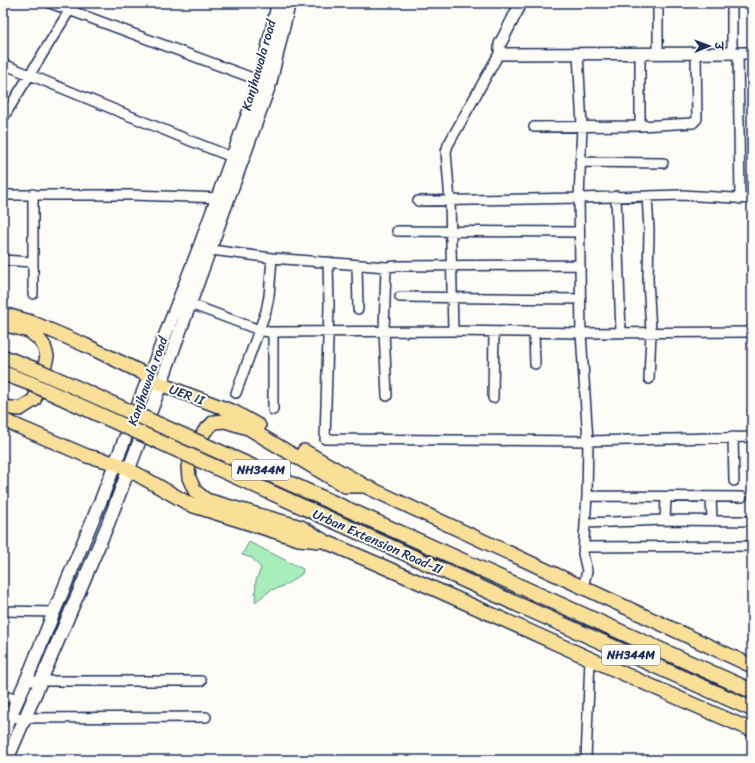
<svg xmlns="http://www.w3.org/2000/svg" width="755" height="763" viewBox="0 0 755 763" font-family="Sriracha,'Playpen Sans Deva',sans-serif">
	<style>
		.green { fill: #a7eeba; stroke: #618e8c }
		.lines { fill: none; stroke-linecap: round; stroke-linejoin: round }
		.minor-casing { stroke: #1b2f5e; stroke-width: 12 }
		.tertiary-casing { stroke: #1b2f5e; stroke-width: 14 }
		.secondary-casing { stroke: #1b2f5e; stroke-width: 15 }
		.primary-casing { stroke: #1b2f5e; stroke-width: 16 }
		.trunk-casing { stroke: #1b2f5e; stroke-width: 17 }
		.minor { stroke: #fdfcf7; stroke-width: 9 }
		.tertiary { stroke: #fdfcf7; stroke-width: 11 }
		.secondary { stroke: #fdfcf7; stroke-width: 12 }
		.primary { stroke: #fadf96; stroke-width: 13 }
		.trunk { stroke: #fadf96; stroke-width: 14 }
		.trunk-bridge-casing { stroke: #1b2f5e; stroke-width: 17; stroke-linecap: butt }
		.trunk-bridge { stroke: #fadf96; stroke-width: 14 }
		.labels { text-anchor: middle; stroke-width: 4; stroke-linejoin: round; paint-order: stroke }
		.shield { fill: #fdfcf7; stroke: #5f6c8c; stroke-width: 1 }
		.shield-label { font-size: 12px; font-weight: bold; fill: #1b2f5e }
		.street-label { font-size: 13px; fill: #1b2f5e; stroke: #fdfcf7 }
	</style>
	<rect width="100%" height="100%" fill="#fdfcf7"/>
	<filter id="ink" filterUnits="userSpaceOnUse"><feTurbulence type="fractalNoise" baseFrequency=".025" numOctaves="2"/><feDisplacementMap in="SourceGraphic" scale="8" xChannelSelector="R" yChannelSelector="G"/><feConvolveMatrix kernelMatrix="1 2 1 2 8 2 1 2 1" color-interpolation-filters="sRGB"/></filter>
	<g filter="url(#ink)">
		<path class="green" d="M249 542 303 569 302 574 284 586 271 590 255 602 256 580 261 568 252 558 242 555Z"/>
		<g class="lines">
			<g class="minor-casing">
				<path id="minor" d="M50 3 266 83
					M658 3V53
					M732 53V3
					M738 53 740 199
					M578 54 582 126 579 198 581 333 588 441 587 496 583 554 587 571 583 588
					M3 64 191 141 237 159
					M3 118 74 3
					M640 126V54
					M534 127 640 126 693 123 697 119 696 54
					M580 162 663 163
					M3 195H131L224 198
					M616 196 621 332
					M647 196 649 230 648 279 651 332 649 379
					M418 201 579 198 681 195 752 199
					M397 231 579 232
					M204 249 272 258 386 267 397 266 580 265
					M3 260 32 262
					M328 262 329 305 325 439 588 441 752 437
					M357 265 358 309
					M386 267 384 331 387 396
					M33 294V194
					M400 297 580 299
					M185 302 259 330 269 332 453 331 581 333 752 332
					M453 331 450 201 446 152 448 145 500 52
					M273 332V410
					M534 332 535 364
					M236 393 266 311 269 296 272 258
					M493 398 494 332
					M733 437 734 481
					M587 496 742 497
					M711 497 712 520
					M665 520 666 497
					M585 523 665 520 752 521
					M585 547 752 546
					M3 611 54 612
					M26 681H201
					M3 698 18 697
					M10 717 24 718 206 717
					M586 760 590 659"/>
			</g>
			<g class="tertiary-casing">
				<path id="tertiary" d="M521 3 500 44C500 48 499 51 502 54L752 53"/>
			</g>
			<g class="secondary-casing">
				<path id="secondary" d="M3 738 10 717 26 681 54 612 101 500 199 248 260 81 278 3
					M7 760 108 524 152 408 270 84 289 3"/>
			</g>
			<g class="primary-casing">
				<path id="primary" d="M3 314 31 322 85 345 149 376 160 384 234 412 259 426
					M3 324 29 331 38 338 44 346 47 356 41 382 34 400 20 409 3 407
					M3 420 87 456 115 463 128 469 191 505 299 539 320 541
					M304 451 365 486
					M752 666 365 486H345L248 428 225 421 214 422 204 432 188 467 189 478 195 491 206 500 301 527 326 542C469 602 609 669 752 730"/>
			</g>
			<g class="trunk-casing">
				<path id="trunk" d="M519 586 752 691
					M510 601 752 709"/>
			</g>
			<use href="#minor" class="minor"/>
			<use href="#tertiary" class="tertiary"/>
			<use href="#secondary" class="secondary"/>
			<use href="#primary" class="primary"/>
			<use href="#trunk" class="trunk"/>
			<g class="trunk-bridge-casing">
				<path id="trunk-bridge" d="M3 357 39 371 519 586
					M3 373 32 384 510 601"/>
			</g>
			<use href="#trunk-bridge" class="trunk-bridge"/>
		</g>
	</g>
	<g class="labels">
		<g class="shield">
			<rect x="232" y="460" width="58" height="20" rx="3"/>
			<rect x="602" y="645" width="58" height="20" rx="3"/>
		</g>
		<g class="shield-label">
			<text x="261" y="474">NH344M</text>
			<text x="631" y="659">NH344M</text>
		</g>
		<g class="street-label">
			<text transform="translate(258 65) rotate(-74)" y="5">Kanjhawala road</text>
			<text transform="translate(147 381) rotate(-70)" y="5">Kanjhawala road</text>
			<text transform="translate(187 394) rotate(20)" y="5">UER II</text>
			<text transform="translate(378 541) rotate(24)" y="5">Urban Extension Road-II</text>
		</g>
	</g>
	<rect width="755" height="763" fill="none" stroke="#fdfcf7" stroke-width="16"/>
	<rect x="8" y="8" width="739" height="747" fill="none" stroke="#1b2f5e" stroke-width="1.5" filter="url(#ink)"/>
	<g transform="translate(709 46) rotate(89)" stroke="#fdfcf7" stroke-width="3" paint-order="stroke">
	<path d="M0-3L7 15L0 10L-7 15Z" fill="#1b2f5e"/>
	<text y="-6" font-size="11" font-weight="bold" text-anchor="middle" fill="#1b2f5e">उ</text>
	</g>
</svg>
